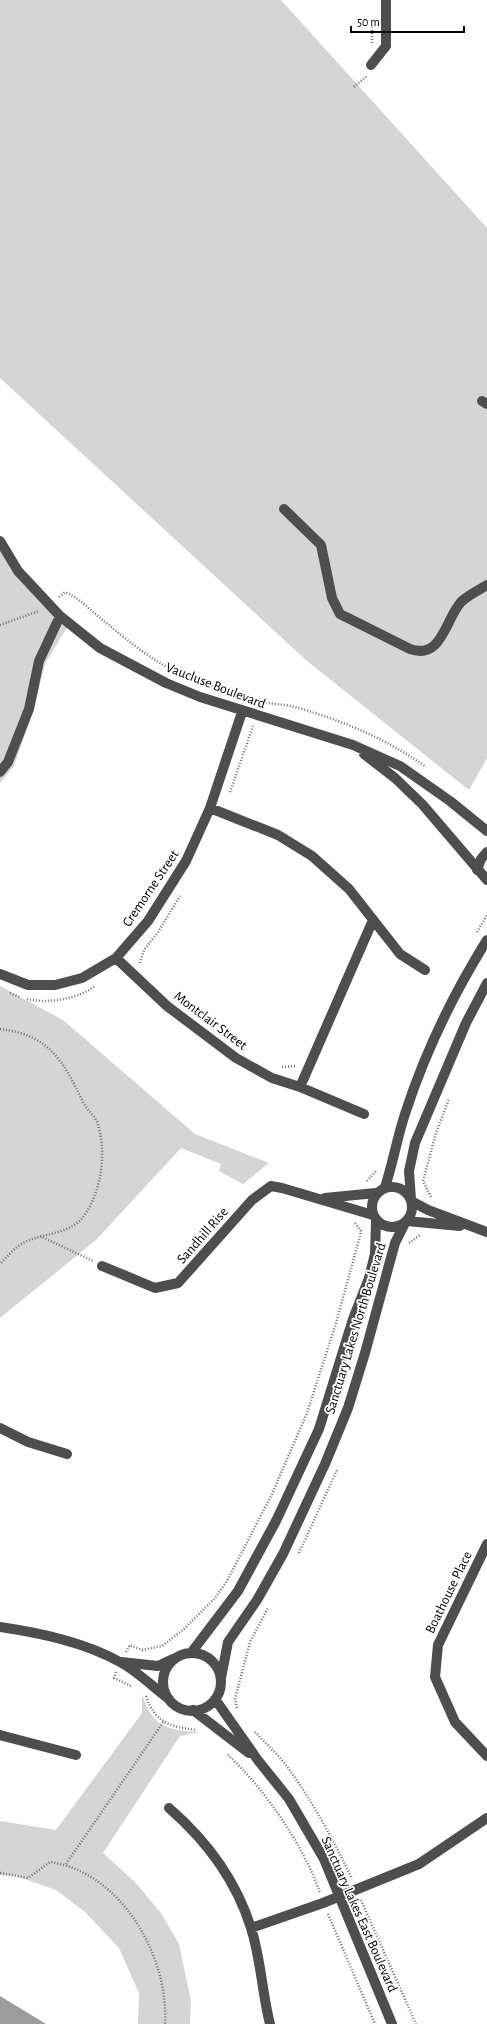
<svg xmlns="http://www.w3.org/2000/svg" width="487" height="2024" viewBox="0 0 487 2024" font-family="'Alegreya Sans',sans-serif">
	<style>
		.green { fill: #d5d5d5 }
		.water { fill: #9c9c9c }
		.lines { fill: none; stroke-linecap: round; stroke-linejoin: round }
		.path { stroke: #707070; stroke-width: 2.5; stroke-dasharray: 1 2; stroke-linecap: butt }
		.minor { stroke: #4e4e4e; stroke-width: 10 }
		.labels { text-anchor: middle; stroke-width: 3.5; stroke-linejoin: round; paint-order: stroke }
		.street-label { font-size: 14px; fill: #000; stroke: #fff }
	</style>
	<rect width="100%" height="100%" fill="#fff"/>
	<path class="green" d="M0 0H281L487 228V758L469 790 307 661 0 378Z
		M0 541 68 626 45 664 34 709 14 766 0 783Z
		M0 986 63 1020 195 1134 269 1163 243 1184 219 1171 221 1164 181 1148 96 1240 0 1318Z
		M142 1694C153 1728 167 1730 200 1732L180 1736 103 1853 136 1883 161 1913 179 1944 191 2001 190 2024H138L139 1993 119 1948 85 1912 56 1890 16 1876 0 1875V1821L56 1830 142 1713Z"/>
	<path class="water" d="M0 1996 46 2024H0Z"/>
	<g class="lines">
		<path class="path" d="M372 43V24
			M354 87 367 76
			M59 597 65 592C80 599 87 607 99 617 120 634 143 654 167 667 195 682 229 692 259 701 270 704 283 704 295 707 341 720 387 739 426 767
			M0 625 39 611
			M230 792 253 726
			M477 932 487 915
			M140 963 144 950 158 932 180 896
			M10 993 20 997
			M27 999C47 1004 79 999 95 986
			M0 1029C50 1035 63 1061 83 1102 87 1110 94 1115 97 1122 107 1150 102 1188 86 1213 72 1235 46 1232 25 1242 16 1246 7 1257 0 1264
			M282 1067 295 1066
			M367 1181 376 1171
			M431 1197 423 1181 436 1133 449 1099
			M40 1236 93 1261
			M409 1243 420 1235
			M299 1553 337 1470
			M126 1652 130 1645 142 1650 162 1646 184 1629 215 1598 227 1581 272 1494 307 1413 336 1323 360 1236 361 1231 355 1223
			M116 1672 114 1678 131 1686
			M146 1696C155 1723 171 1727 197 1730
			M237 1708 235 1699 250 1642 268 1608
			M255 1732C265 1743 276 1752 285 1764 312 1800 333 1839 352 1879
			M228 1755C264 1788 304 1846 320 1893
			M66 1864 164 1721
			M0 1873 28 1878 50 1862C121 1872 169 1956 165 2024
			M361 1900 416 2024
			M328 1914 375 2024"/>
		<path class="minor" d="M371 65 386 46V0
			M482 401 487 404
			M284 509 321 545 332 598 340 614 410 649C442 660 445 620 461 602 468 595 479 590 487 585
			M0 541 18 571 60 616 100 648 166 683 200 697 353 745 400 766 450 801 487 831
			M364 754 395 778 422 804 487 880
			M0 772 8 762 29 709 39 661 60 616
			M210 808 278 835 312 856 349 889 400 954 425 970
			M477 870 481 859 487 852
			M116 958 167 1006 236 1058 272 1078 300 1087 364 1114
			M0 974 28 985H55L82 978 116 958 148 921 186 861 210 808 242 712
			M300 1087 373 920
			M372 1207a20 20 0 1 1 40 0a20 20 0 1 1-40 0Z
			M385 1187C393 1163 397 1138 405 1114 424 1055 454 993 487 940
			M325 1198 376 1193
			M411 1199 409 1171 415 1143 466 1023 487 983
			M411 1201 428 1210 487 1232
			M407 1221 460 1226
			M102 1266 155 1288 178 1283 252 1200 271 1186 282 1188 373 1215
			M0 1428 28 1442 67 1454
			M487 1544 438 1645 435 1677 455 1722 487 1756
			M0 1627C40 1633 84 1642 120 1662 137 1671 153 1687 169 1699
			M191 1653 238 1591 276 1521 319 1429 353 1319 369 1278 375 1254 376 1221
			M163 1682a29 29 0 1 1 58 0a29 29 0 1 1-58 0Z
			M121 1662 158 1666 173 1659
			M221 1678 228 1642 257 1600 283 1554 325 1464 348 1408 365 1353 395 1243 405 1223
			M215 1699 257 1759 289 1799 324 1859 392 2024
			M193 1710 249 1753
			M0 1735 76 1755
			M169 1808C207 1841 236 1880 251 1928 261 1959 262 1993 270 2024
			M251 1928 323 1903 419 1864 487 1818"/>
	</g>
	<g class="labels">
		<g class="street-label">
			<text transform="translate(216 685) rotate(21)" y="5">Vaucluse Boulevard</text>
			<text transform="translate(150 888) rotate(-56)" y="5">Cremorne Street</text>
			<text transform="translate(211 1020) rotate(37)" y="5">Montclair Street</text>
			<text transform="translate(202 1235) rotate(-49)" y="5">Sandhill Rise</text>
			<text transform="translate(355 1328) rotate(-73)" y="5">Sanctuary Lakes North Boulevard</text>
			<text transform="translate(448 1592) rotate(-64)" y="5">Boathouse Place</text>
			<text transform="translate(360 1914) rotate(66)" y="5">Sanctuary Lakes East Boulevard</text>
		</g>
	</g>
	<path d="M351 26v6h113v-6" fill="none" stroke="#000000" stroke-width="2"/>
	<text x="357" y="26" font-size="12" fill="#000000" stroke="#ffffff" stroke-width="3" paint-order="stroke">50 m</text>
</svg>
